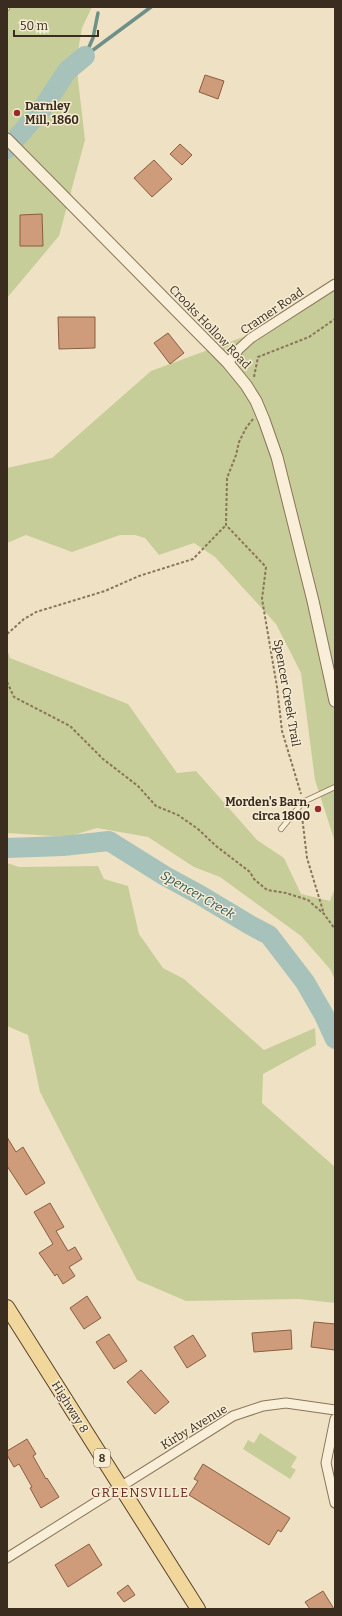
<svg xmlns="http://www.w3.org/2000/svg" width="342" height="1616" viewBox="0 0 342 1616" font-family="Bitter,serif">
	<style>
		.green { fill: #c7cd98 }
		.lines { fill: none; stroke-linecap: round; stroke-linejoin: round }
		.stream { stroke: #6d9188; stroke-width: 3.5 }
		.river { stroke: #a6c2ba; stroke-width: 20 }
		.building { fill: #ce9c7a; stroke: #8a5d40 }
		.service-casing { stroke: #8a745a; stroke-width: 6 }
		.minor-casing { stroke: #8a745a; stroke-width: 11 }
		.tertiary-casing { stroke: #8a745a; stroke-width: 13 }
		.primary-casing { stroke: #58422e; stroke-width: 16 }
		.path { stroke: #8a745a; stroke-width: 2; stroke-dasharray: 3 2; stroke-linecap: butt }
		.service { stroke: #f9efd8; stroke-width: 4.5 }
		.minor { stroke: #f9efd8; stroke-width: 9 }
		.tertiary { stroke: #f9efd8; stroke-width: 11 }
		.primary { stroke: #f2d79c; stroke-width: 14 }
		.poi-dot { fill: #9a292a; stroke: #f6ecd4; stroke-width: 1.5 }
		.labels { text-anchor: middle; stroke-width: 3; stroke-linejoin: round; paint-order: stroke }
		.shield { fill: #f6ecd4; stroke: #726655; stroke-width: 1 }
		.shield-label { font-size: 11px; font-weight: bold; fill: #3a2c1e }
		.poi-label { font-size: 12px; font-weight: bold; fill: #3a2c1e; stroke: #f6ecd4; text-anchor: start }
		.street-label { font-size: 12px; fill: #3a2c1e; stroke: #f6ecd4 }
		.water-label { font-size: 13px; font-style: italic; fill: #2d5a57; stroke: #f6ecd4 }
		.neighbourhood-label { font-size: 13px; letter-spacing: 1px; fill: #672c1d; stroke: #f6ecd4 }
	</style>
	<rect width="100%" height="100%" fill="#efe2c4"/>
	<path class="green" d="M7 7H92L82 28 76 62 85 140 59 236 7 298Z
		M335 286V842L315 780 301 673 276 624 215 557 194 543 159 555 145 538 135 535H120L72 552 26 535 7 543V468L52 458 151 371 281 323Z
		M7 649 10 658 128 704 177 773 196 771 257 840 284 858 301 894 330 901 335 888V980L330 969 301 936 220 877 194 867 148 837 97 828 67 837 7 833Z
		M7 863 19 867 98 866 104 879 128 886 139 934 163 968 184 979 264 1050 315 1028 316 1045 263 1074 262 1103 335 1167V1303L299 1299 186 1301 137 1280 40 1092 28 1035 7 1026Z
		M260 1433 297 1457 291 1467 296 1470 290 1479 243 1449 248 1440 254 1443Z"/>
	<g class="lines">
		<path class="stream" d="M85 56 151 7
			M85 56 93 38 98 13"/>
		<path class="river" d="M7 149 42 109 67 71 85 56
			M7 848 63 846 109 841 165 876 200 895 250 925 269 935 305 982 324 1015 335 1039"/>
	</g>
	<path class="building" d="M205 75 224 81 218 99 199 92Z
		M180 144 192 155 182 165 170 154Z
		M154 160 172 179 152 197 134 178Z
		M42 214 43 246H20V215Z
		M58 317H95V348L59 349Z
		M168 333 184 353 170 364 154 343Z
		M7 1137 16 1152 23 1147 45 1183 26 1195 7 1166Z
		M50 1203 64 1227 56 1231 68 1251 75 1247 82 1259 69 1267 75 1276 63 1284 57 1274 55 1276 39 1253 53 1244 34 1212Z
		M87 1296 101 1318 84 1329 70 1308Z
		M314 1322 335 1324V1350L311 1347Z
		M291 1330 292 1349 254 1352 252 1333Z
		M109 1334 127 1361 114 1369 96 1342Z
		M193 1335 206 1356 187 1368 174 1347Z
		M141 1370 169 1402 155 1414 127 1382Z
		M27 1439 36 1454 33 1456 46 1479 47 1478 59 1497 41 1508 30 1488 32 1487 19 1464 14 1467 7 1455V1451Z
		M203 1464 290 1518 281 1532 278 1530 269 1545 189 1495 198 1481 194 1479Z
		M89 1544 102 1565 68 1587 55 1565Z
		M128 1585 135 1595 124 1602 117 1593Z
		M323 1591 334 1609H310L305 1602Z"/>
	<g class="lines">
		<g class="service-casing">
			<path id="service" d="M7 8V7
				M281 829 303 802 335 787"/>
		</g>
		<g class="minor-casing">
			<path id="minor" d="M228 363 239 349 251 338 335 284
				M335 1419 326 1463 335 1503
				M7 1558 233 1416 263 1406 286 1403 335 1410"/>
		</g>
		<g class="tertiary-casing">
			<path id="tertiary" d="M7 139 228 363 246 385 256 401 264 420 277 457 313 601 335 701"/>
		</g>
		<g class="primary-casing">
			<path id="primary" d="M7 1307 198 1609"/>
		</g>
		<path class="path" d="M254 377 258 357 309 337 335 319
			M253 419 246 428 239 442 236 455 227 478 226 525 266 567 262 599 277 687 282 731 301 794
			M7 634 24 619 36 612 105 591 139 576 193 559 226 525
			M7 682 14 697 70 726 103 759 138 786 156 806 178 815 198 829 216 846 250 872 254 879 267 890 286 893 308 900 324 914 335 929
			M302 816 307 858 324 914"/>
		<use href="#service" class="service"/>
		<use href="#minor" class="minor"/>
		<use href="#tertiary" class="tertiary"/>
		<use href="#primary" class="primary"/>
	</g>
	<g class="poi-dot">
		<circle cx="17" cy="113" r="4"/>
		<circle cx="318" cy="809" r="4"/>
	</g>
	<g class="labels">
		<rect class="shield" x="94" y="1449" width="16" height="18" rx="3"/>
		<g class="shield-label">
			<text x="102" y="1462">8</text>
		</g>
		<g class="poi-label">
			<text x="25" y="110">Darnley<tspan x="25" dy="14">Mill, 1860</tspan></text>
			<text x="310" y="806" text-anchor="end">Morden's Barn,<tspan x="310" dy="14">circa 1800</tspan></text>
		</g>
		<g class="street-label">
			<text transform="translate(272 311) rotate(-34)" y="4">Cramer Road</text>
			<text transform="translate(210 327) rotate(46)" y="4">Crooks Hollow Road</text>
			<text transform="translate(287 693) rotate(80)" y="4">Spencer Creek Trail</text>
			<text transform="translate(70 1407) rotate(58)" y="4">Highway 8</text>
			<text transform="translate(194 1427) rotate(-31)" y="4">Kirby Avenue</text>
		</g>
		<g class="water-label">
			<text transform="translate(198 894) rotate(30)" y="5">Spencer Creek</text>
		</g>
		<g class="neighbourhood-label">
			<text x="140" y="1497">GREENSVILLE</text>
		</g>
	</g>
	<rect width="342" height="1616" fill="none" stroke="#3a2c1e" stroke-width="16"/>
	<path d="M14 30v6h84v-6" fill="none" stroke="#3a2c1e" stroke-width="2"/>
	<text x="20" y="30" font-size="12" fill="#3a2c1e" stroke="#f6ecd4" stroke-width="3" paint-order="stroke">50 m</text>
</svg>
